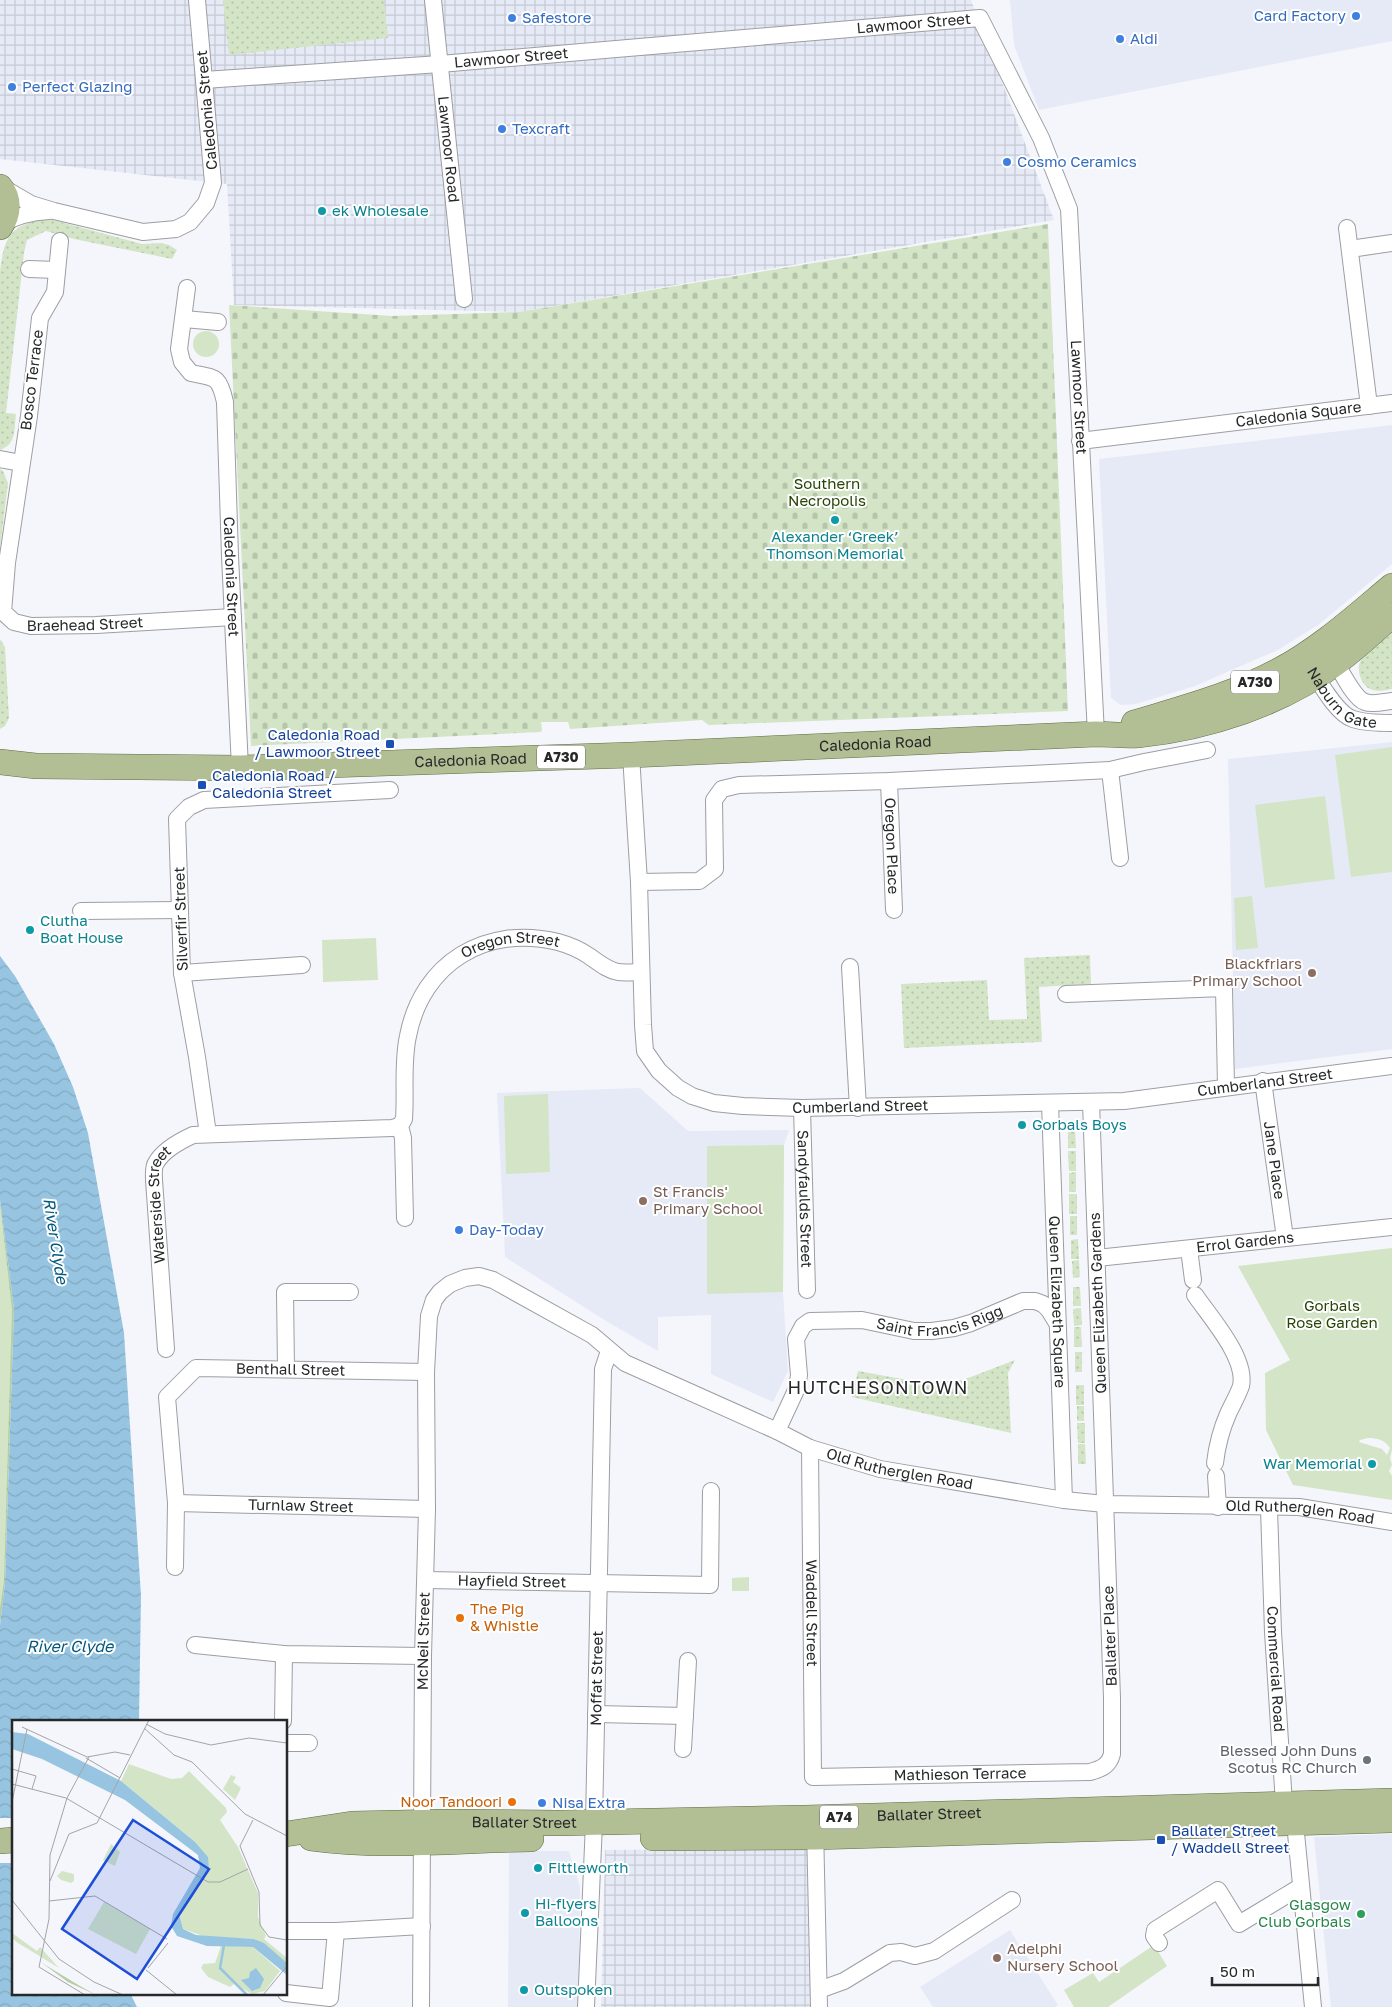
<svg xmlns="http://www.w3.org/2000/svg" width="1392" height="2007" viewBox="0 0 1392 2007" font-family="'Golos Text',sans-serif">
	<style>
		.built { fill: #e6eaf6 }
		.industrial { fill: url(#industrial-grid) }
		.grass { fill: url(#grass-dots) }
		.forest { fill: url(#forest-crowns) }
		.cemetery { fill: url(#cemetery-stones) }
		.park { fill: #d3e5c6; fill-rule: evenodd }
		.water { fill: url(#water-waves) }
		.pier { fill: #f5f6fb }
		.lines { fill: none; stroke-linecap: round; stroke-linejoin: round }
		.street-casing { stroke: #9d9ea3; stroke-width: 18 }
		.primary-casing { stroke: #606d40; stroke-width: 26 }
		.street { stroke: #fff; stroke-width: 16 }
		.primary { stroke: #b2be94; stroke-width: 25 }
		.shop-dot { fill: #3f7fe0; stroke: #fff; stroke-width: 2 }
		.culture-dot { fill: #0f9aa8; stroke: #fff; stroke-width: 2 }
		.transit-dot { fill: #1a4fb4; stroke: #fff; stroke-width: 2 }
		.education-dot { fill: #8d6e63; stroke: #fff; stroke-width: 2 }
		.food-dot { fill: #e8710a; stroke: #fff; stroke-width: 2 }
		.worship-dot { fill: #6b7280; stroke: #fff; stroke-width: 2 }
		.leisure-dot { fill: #2e9e5b; stroke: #fff; stroke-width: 2 }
		.labels { text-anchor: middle; stroke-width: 4; stroke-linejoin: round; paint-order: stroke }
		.shield { fill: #fff; stroke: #68686a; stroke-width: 1 }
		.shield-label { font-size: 14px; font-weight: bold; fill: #27282a }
		.shop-label { font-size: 15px; fill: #366cbe; stroke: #fff; text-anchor: start }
		.street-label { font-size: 15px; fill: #27282a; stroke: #fff }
		.culture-label { font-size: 15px; fill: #0d838f; stroke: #fff; text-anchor: start }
		.park-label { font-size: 15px; fill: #274405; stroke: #fff }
		.transit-label { font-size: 15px; fill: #164399; stroke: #fff; text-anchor: start }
		.education-label { font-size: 15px; fill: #785e54; stroke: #fff; text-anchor: start }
		.food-label { font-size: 15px; fill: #c56008; stroke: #fff; text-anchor: start }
		.worship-label { font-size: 15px; fill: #5b616d; stroke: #fff; text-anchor: end }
		.leisure-label { font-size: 15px; fill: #27864d; stroke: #fff; text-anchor: end }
		.water-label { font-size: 16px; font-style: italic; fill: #04597e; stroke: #fff }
		.quarter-label { font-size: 18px; letter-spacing: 1px; fill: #27282a; stroke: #fff }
		.inset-river { fill: none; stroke: #97c5e1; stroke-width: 2.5 }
		.inset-road { fill: none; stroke: #a3a4a7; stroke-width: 1 }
		.view { fill: #1d4ed8; fill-opacity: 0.15; stroke: #1d4ed8; stroke-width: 2.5 }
		.inset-edge { fill: none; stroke: #27282a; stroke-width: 2.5 }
	</style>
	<defs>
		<pattern id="industrial-grid" width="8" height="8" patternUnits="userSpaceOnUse" patternTransform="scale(1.25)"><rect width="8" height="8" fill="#e6eaf6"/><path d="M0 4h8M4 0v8" fill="none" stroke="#c5c9d3"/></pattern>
		<pattern id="grass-dots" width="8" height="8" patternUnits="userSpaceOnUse" patternTransform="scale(1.25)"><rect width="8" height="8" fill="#d3e5c6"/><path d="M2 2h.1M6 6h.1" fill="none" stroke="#b5c4aa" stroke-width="1.8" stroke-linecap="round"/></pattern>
		<pattern id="forest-crowns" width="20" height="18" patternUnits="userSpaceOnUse" patternTransform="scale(1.25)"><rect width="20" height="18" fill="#b6cea4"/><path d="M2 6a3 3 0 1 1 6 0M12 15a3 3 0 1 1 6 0" fill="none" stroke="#9cb18d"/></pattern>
		<pattern id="cemetery-stones" width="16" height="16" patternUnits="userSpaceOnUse" patternTransform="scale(1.25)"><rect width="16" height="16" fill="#d3e5c6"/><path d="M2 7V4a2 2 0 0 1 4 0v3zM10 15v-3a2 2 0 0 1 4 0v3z" fill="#b5c4aa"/></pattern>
		<pattern id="water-waves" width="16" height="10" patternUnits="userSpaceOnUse" patternTransform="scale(1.25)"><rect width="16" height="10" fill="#97c5e1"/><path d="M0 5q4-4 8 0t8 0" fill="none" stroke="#82a9c1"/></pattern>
	</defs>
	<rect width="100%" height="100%" fill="#f5f6fb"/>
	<path class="built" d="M1010 0H1392V41L1039 110 1014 45Z
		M1392 425V564L1318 625 1278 650 1195 686 1136 704 1121 705 1111 698 1099 459Z
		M1392 742V1049L1235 1069 1228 759Z
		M640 1088 688 1131 789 1130 784 1145 783 1292 788 1371 773 1402 711 1374V1315L658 1317V1351L606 1321 505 1257 497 1093Z
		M1392 1834V2007H1331L1314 1837Z
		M509 1851H569L580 1887 579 2007H508Z
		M1010 1930 1058 2005 1055 2007H933L920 1987Z"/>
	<path class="industrial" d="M0 0H971L1054 220 519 312 234 305 227 184 0 159Z
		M807 1848 811 2007H601L605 1850Z"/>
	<path class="grass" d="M223 0H384L388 38 229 55Z
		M46 218 142 244 161 243 169 245 177 250 172 259 74 239 46 231 27 240 24 253 6 413 16 414C14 429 17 444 0 450V272C4 236 10 226 46 218Z
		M0 469 3 471 8 483 0 548Z
		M1392 633V689C1386 690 1379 692 1373 690 1362 688 1356 671 1360 662 1364 654 1384 640 1392 633Z
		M0 639 5 647 9 718 5 726 0 729Z
		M1090 955 1091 984 1039 987 1042 1042 904 1048 901 984 987 980 989 1020 1027 1019 1024 958Z
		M1068 1129H1075L1076 1148H1068Z
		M1068 1151H1076V1171H1069Z
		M1076 1172V1192H1069V1173Z
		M1069 1194H1077V1214H1069Z
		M1070 1216H1077V1235H1070Z
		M1078 1239 1079 1259H1071V1240Z
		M1079 1260 1080 1277 1073 1278 1072 1261Z
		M1073 1287H1080L1081 1306H1073Z
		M1081 1308 1082 1325 1074 1326 1073 1309Z
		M1074 1327H1081L1082 1347H1074Z
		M1075 1352H1082V1372H1075Z
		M1015 1360 1008 1373 1011 1433 852 1397 858 1371 924 1383 963 1380Z
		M1076 1385H1084V1405H1076Z
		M1077 1406H1084V1421H1077Z
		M1077 1423H1085V1443H1078Z
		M1078 1444H1085L1086 1464H1078Z"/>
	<path class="forest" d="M0 1200 14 1309 5 1582 0 1625Z"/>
	<path class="cemetery" d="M1048 224 1068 711 709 725 702 720 570 729 568 722H541L542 731 540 732 251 746 229 305 392 316 519 312Z"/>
	<path class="park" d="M193 344a13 13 0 1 1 26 0a13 13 0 1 1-26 0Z
		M1392 747V872L1351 877 1335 755Z
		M1325 796 1335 879 1265 888 1255 805Z
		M1252 896 1258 948 1236 950 1234 898Z
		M376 938 378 980 323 982 322 940Z
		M548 1094 550 1172 506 1174 504 1096Z
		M784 1145 783 1292 707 1294V1146Z
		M0 1203 12 1309 4 1581 0 1608Z
		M1392 1248V1450L1390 1458 1392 1465 1389 1471 1392 1476V1500L1293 1485 1266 1430 1265 1373 1290 1360 1238 1266ZM1368 1438C1377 1438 1385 1440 1390 1448L1387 1455 1382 1449 1359 1442 1360 1440Z
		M749 1577V1591H732V1578Z
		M1154 1945 1167 1966 1108 2007H1074L1064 1990 1093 1973 1099 1982Z"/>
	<path class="water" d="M0 956 15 976 54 1044 73 1087 88 1133 124 1333 141 1596 139 1721H14V1993H130L137 2007H0V1625L5 1582 14 1309 0 1200Z"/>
	<path class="pier" d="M0 1818H14V1863H0Z"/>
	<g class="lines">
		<g class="street-casing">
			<g id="street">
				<path id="s1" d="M433 0 464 299"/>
				<path id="s2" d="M204 80 440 64 980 18 1041 138 1069 209 1096 734"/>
				<path d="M0 186 31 204 54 211 143 232 176 229 190 222 206 203 213 183 197 0"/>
				<path d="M2 224C17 215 32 212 49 211"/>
				<path d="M1347 228 1369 406"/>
				<path id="s3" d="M60 241 55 292 40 318 29 416 7 563 3 612 14 622 31 626 96 625 233 617"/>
				<path d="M1350 249 1392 243"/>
				<path d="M29 269 57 270"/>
				<path id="s4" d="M187 288 179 349 182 362 191 373C215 378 219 375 225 402L230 556 240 768"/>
				<path d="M184 319 218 322"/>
				<path id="s5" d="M1080 441 1392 403"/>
				<path d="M0 459 21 463"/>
				<path d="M1331 654C1338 665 1353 698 1365 702 1373 705 1383 702 1392 701"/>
				<path id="s6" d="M1311 669C1320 683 1337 714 1353 719 1365 723 1380 723 1392 723"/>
				<path id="s7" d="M631 755 639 882 643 1025 645 1051 659 1071 678 1088 692 1096 714 1103 743 1106 802 1108 1124 1101 1392 1066"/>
				<path d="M1110 770 1120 858"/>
				<path id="s8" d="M889 781 894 910"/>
				<path d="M639 882 699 881 715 869 714 800 722 789 739 785 889 781 1110 770 1144 762 1207 750"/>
				<path d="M81 911 180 910"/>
				<path d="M850 967 858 1108"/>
				<path d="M182 973 302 965"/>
				<path d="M1066 994 1224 988 1226 1086"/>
				<path id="s9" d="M1263 1081 1285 1238"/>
				<path id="s10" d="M1050 1103 1064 1500"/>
				<path id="s11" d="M802 1108 807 1290"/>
				<path d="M208 1134 197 1057 182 973 177 819 189 807 204 800 390 790"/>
				<path id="s12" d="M405 1218 403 1138 400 1126 404 1119C406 1092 402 1063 408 1036 422 963 486 924 558 942 569 945 579 949 589 956 598 962 607 970 618 972 626 973 634 972 641 972"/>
				<path d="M1189 1249 1193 1280"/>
				<path id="s13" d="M1097 1258 1392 1227"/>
				<path d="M1195 1295C1210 1317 1247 1358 1241 1386 1238 1395 1232 1405 1228 1414 1221 1430 1217 1446 1215 1463"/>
				<path id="s14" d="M166 1349 154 1180C154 1175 153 1167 156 1163 163 1150 180 1141 193 1135L392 1128 400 1126"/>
				<path d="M286 1369 285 1292H350"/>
				<path id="s15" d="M777 1431 797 1388 799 1375 796 1339 803 1326 810 1321 862 1320 914 1331H932L954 1328 971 1323 1023 1301H1035L1043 1304 1049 1310 1057 1323"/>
				<path id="s16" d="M810 1448 813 1777 1090 1772C1101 1769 1109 1766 1112 1754V1698L1091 1102"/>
				<path d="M1216 1476 1218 1507"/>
				<path id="s17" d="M176 1503 427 1509"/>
				<path id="s18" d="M1269 1508 1273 1632 1284 1804 1295 1823 1313 2007"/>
				<path id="s19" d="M175 1567 176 1503 167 1397 196 1368 426 1372"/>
				<path id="s20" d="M426 1580 710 1585 711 1491"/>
				<path d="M195 1645 284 1654 423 1656"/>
				<path d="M596 1714 685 1716"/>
				<path d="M283 1721 284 1654"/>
				<path d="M286 1743H309"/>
				<path d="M683 1749 688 1661"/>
				<path d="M815 1827 819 2007"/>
				<path d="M286 1931H336L422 1926"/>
				<path d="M1159 1943 1154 1936 1155 1930 1218 1890 1239 1924 1300 1887"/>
				<path d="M819 1990 844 1981 890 1953 901 1952 915 1956 934 1951 1012 1900"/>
				<path d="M286 1993 330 1998 336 1931"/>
				<path id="s21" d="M421 2007 423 1656 427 1509 426 1372 429 1316 434 1300 440 1292 450 1284 465 1278 479 1276 493 1280 592 1335 625 1363 777 1431 810 1448 880 1469 1064 1500 1105 1504 1299 1507 1392 1522"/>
				<path id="s22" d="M586 2007 594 1823 603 1369 609 1351"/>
			</g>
		</g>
		<g class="primary-casing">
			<g id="primary">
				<path d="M0 187C10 199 9 214 0 227"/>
				<path d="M1134 723C1183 708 1233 695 1278 671 1320 649 1356 616 1392 586"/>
				<path id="s23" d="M0 762 36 766 240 768 631 755 1096 734C1109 734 1124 736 1138 735 1206 728 1282 704 1337 662 1356 648 1374 631 1392 615"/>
				<path id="s24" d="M286 1834 352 1824 443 1822 559 1823 805 1818 1392 1801"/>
				<path d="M311 1838C384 1848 457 1840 531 1839"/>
				<path d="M653 1838 815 1837 1392 1820"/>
				<path d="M0 1841 14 1840"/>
			</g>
		</g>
		<use href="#street" class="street"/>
		<use href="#primary" class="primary"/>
	</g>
	<g class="shop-dot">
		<circle cx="1356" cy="16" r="5"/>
		<circle cx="512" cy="18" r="5"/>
		<circle cx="1120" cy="39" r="5"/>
		<circle cx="12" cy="87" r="5"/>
		<circle cx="502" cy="129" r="5"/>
		<circle cx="1007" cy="162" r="5"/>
		<circle cx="459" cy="1230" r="5"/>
		<circle cx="542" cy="1803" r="5"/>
	</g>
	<g class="culture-dot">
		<circle cx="322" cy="211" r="5"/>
		<circle cx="835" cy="520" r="5"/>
		<circle cx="30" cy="930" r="5"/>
		<circle cx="1022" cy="1125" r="5"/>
		<circle cx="1372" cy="1464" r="5"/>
		<circle cx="538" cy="1868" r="5"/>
		<circle cx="525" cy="1913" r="5"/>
		<circle cx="524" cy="1990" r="5"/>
	</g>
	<g class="transit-dot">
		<rect x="385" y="739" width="10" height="10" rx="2.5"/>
		<rect x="197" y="780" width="10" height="10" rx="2.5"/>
		<rect x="1156" y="1835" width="10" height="10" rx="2.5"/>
	</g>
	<g class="education-dot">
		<circle cx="1312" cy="973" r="5"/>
		<circle cx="643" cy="1201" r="5"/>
		<circle cx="997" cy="1958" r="5"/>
	</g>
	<g class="food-dot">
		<circle cx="460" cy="1618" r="5"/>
		<circle cx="512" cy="1802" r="5"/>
	</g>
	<circle class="worship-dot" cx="1367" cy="1760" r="5"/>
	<circle class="leisure-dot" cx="1361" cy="1914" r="5"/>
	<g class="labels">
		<g class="shield">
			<rect x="1231" y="670.5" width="48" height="23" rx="4"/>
			<rect x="537" y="745.5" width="48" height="23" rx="4"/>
			<rect x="820" y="1805.5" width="38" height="23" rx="4"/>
		</g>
		<g class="shield-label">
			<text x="1255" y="687">A730</text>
			<text x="561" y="762">A730</text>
			<text x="839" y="1822">A74</text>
		</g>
		<g class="shop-label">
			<text x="1346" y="21" text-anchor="end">Card Factory</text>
			<text x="522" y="23">Safestore</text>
			<text x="1130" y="44">Aldi</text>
			<text x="22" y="92">Perfect Glazing</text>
			<text x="512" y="134">Texcraft</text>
			<text x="1017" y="167">Cosmo Ceramics</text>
			<text x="469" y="1235">Day-Today</text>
			<text x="552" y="1808">Nisa Extra</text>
		</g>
		<g class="street-label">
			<text dy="5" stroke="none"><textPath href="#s2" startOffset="712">Lawmoor Street</textPath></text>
			<text dy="5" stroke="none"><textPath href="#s2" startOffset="308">Lawmoor Street</textPath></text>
			<text transform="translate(207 110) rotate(-95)" y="5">Caledonia Street</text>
			<text dy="5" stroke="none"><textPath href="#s1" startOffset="150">Lawmoor Road</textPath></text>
			<text transform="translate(32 380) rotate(-83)" y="5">Bosco Terrace</text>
			<text dy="5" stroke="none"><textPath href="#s2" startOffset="1178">Lawmoor Street</textPath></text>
			<text dy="5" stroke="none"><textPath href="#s5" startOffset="220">Caledonia Square</textPath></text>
			<text dy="5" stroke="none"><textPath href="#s4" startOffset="314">Caledonia Street</textPath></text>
			<text dy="5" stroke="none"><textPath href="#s3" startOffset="464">Braehead Street</textPath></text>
			<text dy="5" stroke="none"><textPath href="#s6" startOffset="45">Naburn Gate</textPath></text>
			<text dy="5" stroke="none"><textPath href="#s23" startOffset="876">Caledonia Road</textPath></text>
			<text dy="5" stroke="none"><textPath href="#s23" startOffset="471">Caledonia Road</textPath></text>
			<text dy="5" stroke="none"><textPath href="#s8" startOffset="65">Oregon Place</textPath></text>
			<text transform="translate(181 919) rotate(-92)" y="5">Silverfir Street</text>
			<text dy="5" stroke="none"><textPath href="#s12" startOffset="335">Oregon Street</textPath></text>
			<text dy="5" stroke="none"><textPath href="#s7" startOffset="938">Cumberland Street</textPath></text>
			<text dy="5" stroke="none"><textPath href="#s7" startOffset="532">Cumberland Street</textPath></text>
			<text dy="5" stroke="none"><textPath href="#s9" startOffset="80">Jane Place</textPath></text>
			<text dy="5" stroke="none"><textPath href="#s11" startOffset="91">Sandyfaulds Street</textPath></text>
			<text dy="5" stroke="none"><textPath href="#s14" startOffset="146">Waterside Street</textPath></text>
			<text dy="5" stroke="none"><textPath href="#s13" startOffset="149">Errol Gardens</textPath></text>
			<text dy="5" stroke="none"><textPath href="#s10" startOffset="199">Queen Elizabeth Square</textPath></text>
			<text transform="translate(1098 1303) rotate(-92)" y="5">Queen Elizabeth Gardens</text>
			<text dy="5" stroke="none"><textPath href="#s15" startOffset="252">Saint Francis Rigg</textPath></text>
			<text dy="5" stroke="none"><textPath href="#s19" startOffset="306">Benthall Street</textPath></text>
			<text dy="5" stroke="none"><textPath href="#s21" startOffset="1228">Old Rutherglen Road</textPath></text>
			<text dy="5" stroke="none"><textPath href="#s17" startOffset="125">Turnlaw Street</textPath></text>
			<text dy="5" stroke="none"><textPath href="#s21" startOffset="1632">Old Rutherglen Road</textPath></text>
			<text dy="5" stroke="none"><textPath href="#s20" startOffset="86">Hayfield Street</textPath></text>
			<text dy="5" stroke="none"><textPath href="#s16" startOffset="165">Waddell Street</textPath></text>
			<text transform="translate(1110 1636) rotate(-92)" y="5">Ballater Place</text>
			<text dy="5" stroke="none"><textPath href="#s21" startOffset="366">McNeil Street</textPath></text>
			<text dy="5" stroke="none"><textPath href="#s18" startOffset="161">Commercial Road</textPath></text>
			<text dy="5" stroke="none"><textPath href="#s22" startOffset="329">Moffat Street</textPath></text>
			<text dy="5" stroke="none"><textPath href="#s16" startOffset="476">Mathieson Terrace</textPath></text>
			<text dy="5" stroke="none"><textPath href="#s24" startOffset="644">Ballater Street</textPath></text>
			<text dy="5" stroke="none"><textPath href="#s24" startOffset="239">Ballater Street</textPath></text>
		</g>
		<g class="culture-label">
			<text x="332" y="216">ek Wholesale</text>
			<text x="835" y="542" text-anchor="middle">Alexander ‘Greek’<tspan x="835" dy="17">Thomson Memorial</tspan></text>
			<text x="40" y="926">Clutha<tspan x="40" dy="17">Boat House</tspan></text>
			<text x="1032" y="1130">Gorbals Boys</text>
			<text x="1362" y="1469" text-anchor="end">War Memorial</text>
			<text x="548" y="1873">Fittleworth</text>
			<text x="535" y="1909">Hi-flyers<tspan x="535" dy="17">Balloons</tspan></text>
			<text x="534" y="1995">Outspoken</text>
		</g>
		<g class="park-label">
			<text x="827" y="489">Southern<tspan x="827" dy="17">Necropolis</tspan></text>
			<text x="1332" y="1311">Gorbals<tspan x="1332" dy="17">Rose Garden</tspan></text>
		</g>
		<g class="transit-label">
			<text x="380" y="740" text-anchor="end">Caledonia Road<tspan x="380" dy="17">/ Lawmoor Street</tspan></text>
			<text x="212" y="781">Caledonia Road /<tspan x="212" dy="17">Caledonia Street</tspan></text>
			<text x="1171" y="1836">Ballater Street<tspan x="1171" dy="17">/ Waddell Street</tspan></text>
		</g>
		<g class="education-label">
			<text x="1302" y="969" text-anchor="end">Blackfriars<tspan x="1302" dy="17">Primary School</tspan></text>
			<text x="653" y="1197">St Francis'<tspan x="653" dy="17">Primary School</tspan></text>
			<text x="1007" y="1954">Adelphi<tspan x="1007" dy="17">Nursery School</tspan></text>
		</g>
		<g class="food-label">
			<text x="470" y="1614">The Pig<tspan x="470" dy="17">&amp; Whistle</tspan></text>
			<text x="502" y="1807" text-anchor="end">Noor Tandoori</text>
		</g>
		<g class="worship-label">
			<text x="1357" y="1756">Blessed John Duns<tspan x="1357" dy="17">Scotus RC Church</tspan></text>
		</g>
		<g class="leisure-label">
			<text x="1351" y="1910">Glasgow<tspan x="1351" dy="17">Club Gorbals</tspan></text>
		</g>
		<g class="water-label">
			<text transform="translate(56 1241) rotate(81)" y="6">River Clyde</text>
			<text x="70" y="1652">River Clyde</text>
		</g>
		<g class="quarter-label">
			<text x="878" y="1394">HUTCHESONTOWN</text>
		</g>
	</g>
	<g transform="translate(12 1720)">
		<rect width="275" height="275" fill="#f5f6fb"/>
		<path d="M0 213 25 231 28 227 47 248 6 223 0 218Z" fill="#d3e5c6"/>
		<path d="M30 243 68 266 84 275 56 262Z" fill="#b6cea4"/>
		<path d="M92 182 138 209 124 234 76 209Z" fill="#d3e5c6"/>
		<path d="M117 44 159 59 170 58 177 51 214 88 215 92 208 100 226 127 246 173V197L254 216 252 219 275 238V243L243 219 194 217 171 209 167 194 197 150 177 117 109 61ZM219 55 224 57 221 62 229 68 223 80 211 69ZM99 124 108 132 103 146 91 140ZM50 151 62 154V161L59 163 49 160 45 156ZM209 226 241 227 268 251 253 271 240 274 222 264 218 267 196 257 189 248 191 244 203 243Z" fill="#d3e5c6"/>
		<path d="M0 12 16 14 109 61 183 122 196 137 197 150 167 194 171 209 184 215 242 219 252 223 275 243V255L241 227 195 226 165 216 159 206 161 194 188 148 186 135 113 80 30 39 0 29ZM244 248 252 259 248 268 240 271 229 260 237 258 238 252Z" fill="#97c5e1"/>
		<path class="inset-river" d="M212 225 208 248 235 275"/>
		<path class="inset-road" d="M134 4 153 14 199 25 237 18 275 23M10 7 75 37 103 32 118 35M132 8 162 35 180 42 233 94 275 116M74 38 108 58M0 49 24 56 20 69M0 64 54 78 196 162H208L236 149M0 82 15 9M241 100 228 126 247 172 248 205 257 217 275 220M38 161 57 114 85 103 137 0M0 180 47 239 82 262 111 275M37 181 83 176 155 219M136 248 156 223M134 250 165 275M73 275 27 247 37 199 38 135 55 78 77 37M251 275 275 246"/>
		<path class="view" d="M121 100 197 149 125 259 50 209Z"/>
		<rect width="275" height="275" class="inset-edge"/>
	</g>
	<path d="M1212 1977v8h106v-8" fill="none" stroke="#27282a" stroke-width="2.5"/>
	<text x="1220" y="1977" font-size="15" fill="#27282a" stroke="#ffffff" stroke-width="4" paint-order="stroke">50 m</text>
</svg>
